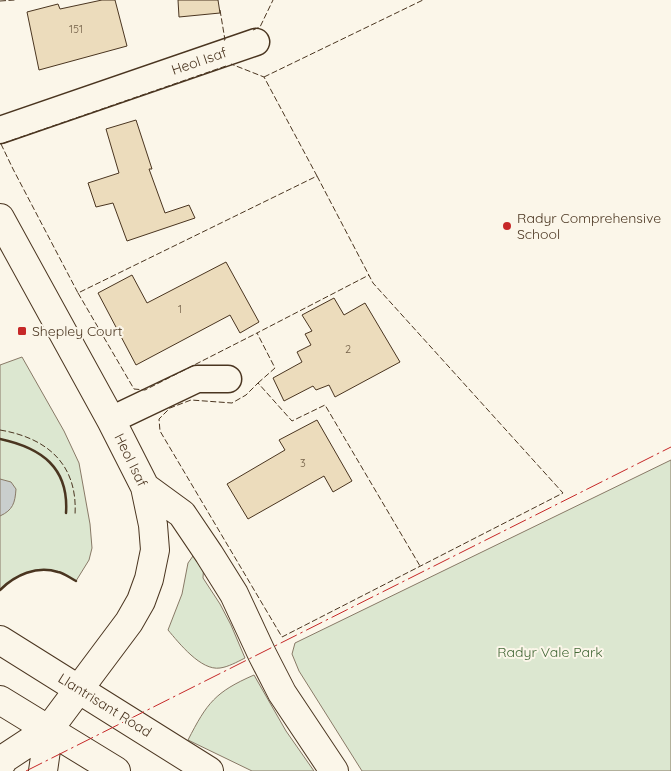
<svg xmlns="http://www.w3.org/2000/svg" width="671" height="771" viewBox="0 0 671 771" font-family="Quicksand,sans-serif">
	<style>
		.green { fill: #dce7d0; stroke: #887966 }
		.water { fill: #c9cecd; stroke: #887966 }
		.building { fill: #ecdcbc; stroke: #4a3520 }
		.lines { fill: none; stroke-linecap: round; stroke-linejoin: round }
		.minor-casing { stroke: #4a3520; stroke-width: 29 }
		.tertiary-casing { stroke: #4a3520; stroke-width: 30 }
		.secondary-casing { stroke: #4a3520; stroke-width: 30 }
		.primary-casing { stroke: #4a3520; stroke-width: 30 }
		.minor { stroke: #fbf6e9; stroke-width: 26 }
		.tertiary { stroke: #fbf6e9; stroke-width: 28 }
		.secondary { stroke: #fbf6e9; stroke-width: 28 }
		.primary { stroke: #fbf6e9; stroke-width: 28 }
		.fence { stroke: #4a3520; stroke-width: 1; stroke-dasharray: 6 2.5; stroke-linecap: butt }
		.wall { stroke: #4a3520; stroke-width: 2.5 }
		.power { stroke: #c62828; stroke-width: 1; stroke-dasharray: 18 4 2.5 4; stroke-linecap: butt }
		.poi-dot { fill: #c62828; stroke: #fbf6e9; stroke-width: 2 }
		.labels { text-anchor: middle; stroke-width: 4; stroke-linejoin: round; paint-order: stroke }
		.number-label { font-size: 11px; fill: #725f47 }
		.street-label { font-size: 14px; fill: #4a3520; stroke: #fbf6e9 }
		.poi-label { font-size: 14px; fill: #4a3520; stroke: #fbf6e9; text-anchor: start }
		.park-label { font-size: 14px; fill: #436837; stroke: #fbf6e9 }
	</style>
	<rect width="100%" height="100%" fill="#fbf6e9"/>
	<path class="green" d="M22 357 64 431 79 463 90 524 92 548 89 560 76 581C70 578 64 573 58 572 37 565 15 575 0 590V365Z
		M671 460V771H362L299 671 292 654 295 643Z
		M193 556H197L204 561 203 578 220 604 231 625 245 658C237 662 228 667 220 668 201 671 179 643 168 630L182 594 188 563Z
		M254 675 286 731 314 771H252L188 740C207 703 215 692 254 675Z"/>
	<path class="water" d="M0 479 11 482 16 489C15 503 13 510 0 516Z"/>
	<path class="building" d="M102 0H115L127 46 39 70 27 12 58 4 60 9Z
		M178 0H218L220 13 179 17Z
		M136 120 152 169H149L165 213 189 205 195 218 127 241 113 203 96 207 88 183 119 173 106 129Z
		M226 262 259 322 240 333 230 315 136 365 98 293 132 275 147 303Z
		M334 298 344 315 365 303 400 362 335 397 329 385 316 390 313 386 284 401 273 378 302 362 297 352 311 345 305 334 312 331 302 315Z
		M317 420 352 481 333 492 324 476 248 519 227 484 285 450 279 440Z"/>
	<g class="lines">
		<g class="minor-casing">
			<path id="minor" d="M0 130 256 42
				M111 420 197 379H228"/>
		</g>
		<g class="tertiary-casing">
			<path id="tertiary" d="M0 765 5 758 49 729
				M43 771 49 729"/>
		</g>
		<g class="secondary-casing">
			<path id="secondary" d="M0 218 111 420 145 487 153 525 155 550 149 579 141 601 129 622 49 729
				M145 487 182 514 209 554 234 594 262 654 282 693 334 771"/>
		</g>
		<g class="primary-casing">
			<path id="primary" d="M0 640 209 771
				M0 700 116 771"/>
		</g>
		<use href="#minor" class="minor"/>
		<use href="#tertiary" class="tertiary"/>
		<use href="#secondary" class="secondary"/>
		<use href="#primary" class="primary"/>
		<path class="fence" d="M0 1 15 0
			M220 10 225 40H223
			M253 30 260 27 273 0
			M226 66 1 144 13 169 78 293 317 176 264 77 231 64
			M264 77 423 0
			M317 176 373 283 563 493 282 637 160 431 159 419 170 408 191 400 232 403 246 395 258 383 292 421 325 405 420 566
			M78 293 134 389 145 390 257 333
			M258 383 275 368 257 333 369 275
			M0 430C48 438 78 465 75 515"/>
		<path class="wall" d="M0 439C42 448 69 468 66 513
			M0 590C15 575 37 565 58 572 64 573 70 578 76 581"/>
		<path class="power" d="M26 771 671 447"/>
	</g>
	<g class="poi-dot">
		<circle cx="507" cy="226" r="5"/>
		<rect x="17" y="326" width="10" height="10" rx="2.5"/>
	</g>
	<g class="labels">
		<g class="number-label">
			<text x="76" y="33">151</text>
			<text x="180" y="313">1</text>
			<text x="348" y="353">2</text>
			<text x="303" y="467">3</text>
		</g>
		<g class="street-label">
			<text transform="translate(199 61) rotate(-19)" y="5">Heol Isaf</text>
			<text transform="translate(131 460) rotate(64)" y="5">Heol Isaf</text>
			<text transform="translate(105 705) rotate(32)" y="5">Llantrisant Road</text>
		</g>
		<g class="poi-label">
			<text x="517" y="223">Radyr Comprehensive<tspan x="517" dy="16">School</tspan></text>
			<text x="32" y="336">Shepley Court</text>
		</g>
		<g class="park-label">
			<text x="550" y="657">Radyr Vale Park</text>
		</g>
	</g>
</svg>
